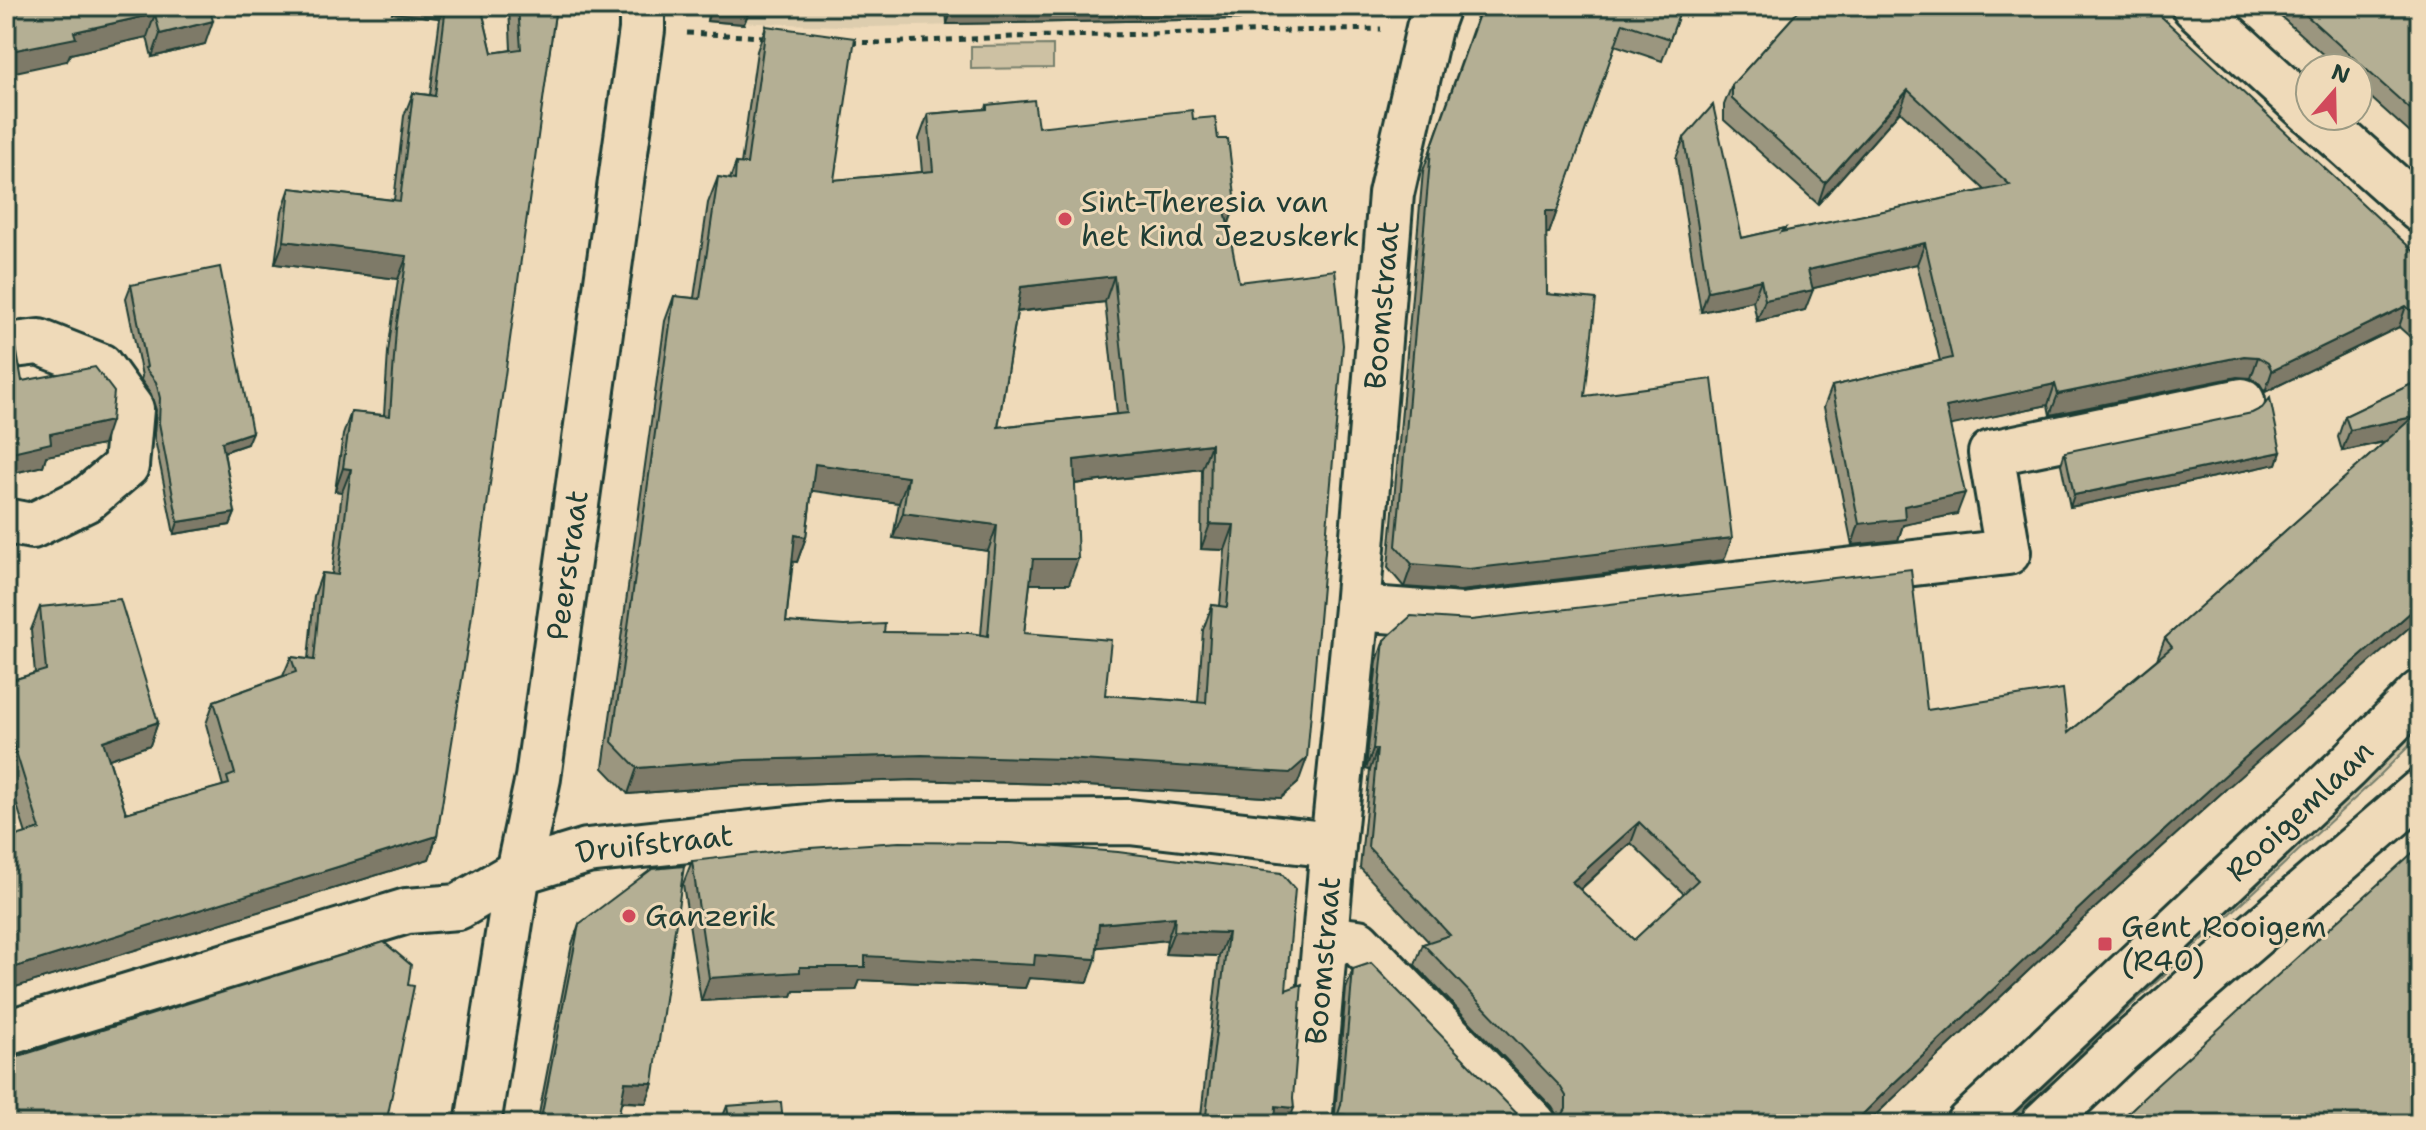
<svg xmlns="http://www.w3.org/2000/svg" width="2426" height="1130" viewBox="0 0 2426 1130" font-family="'Shantell Sans',sans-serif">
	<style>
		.built { fill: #ddcdae }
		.green { fill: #cdc1a3; stroke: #767f6c; stroke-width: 2 }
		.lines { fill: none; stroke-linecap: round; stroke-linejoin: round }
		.minor-casing { stroke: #1f3d34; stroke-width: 50 }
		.major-casing { stroke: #1f3d34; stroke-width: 50 }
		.path { stroke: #1f3d34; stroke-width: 5; stroke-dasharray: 6 6; stroke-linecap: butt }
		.minor { stroke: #efdab9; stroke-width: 44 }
		.major { stroke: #efdab9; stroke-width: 44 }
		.wall { fill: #9b967f; stroke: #1f3d34; stroke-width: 2; fill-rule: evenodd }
		.shaded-wall { fill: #7e7a68; stroke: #1f3d34; stroke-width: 2 }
		.building { fill: #b4af94; stroke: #1f3d34; stroke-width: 2; fill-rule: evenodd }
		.poi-dot { fill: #d1495b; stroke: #efdab9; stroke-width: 3 }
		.labels { text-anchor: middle; stroke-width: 6; stroke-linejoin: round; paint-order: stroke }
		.poi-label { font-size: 30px; fill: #1f3d34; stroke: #efdab9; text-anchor: start }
		.street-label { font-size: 30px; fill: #1f3d34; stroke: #efdab9 }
	</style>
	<rect width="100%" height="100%" fill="#efdab9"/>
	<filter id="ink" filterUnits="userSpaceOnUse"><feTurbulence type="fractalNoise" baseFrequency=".0125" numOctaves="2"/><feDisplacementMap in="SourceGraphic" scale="16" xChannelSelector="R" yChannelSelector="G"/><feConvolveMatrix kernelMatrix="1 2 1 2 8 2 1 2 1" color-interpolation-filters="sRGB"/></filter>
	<g filter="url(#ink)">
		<path class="built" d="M709 6H1399L1396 16 866 27 707 21Z"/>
		<path class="green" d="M1053 45V68L971 69V46Z
			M2420 724V735L2377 778 2056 1075 2007 1124H1992Z"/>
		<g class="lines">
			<g class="minor-casing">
				<g id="minor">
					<path d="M2194 6 2310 112"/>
					<path d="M2315 116 2420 210"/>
					<path d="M6 346 39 342 100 366 131 409 126 466 87 499 32 526 6 521"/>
					<path d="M1357 608 1461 616 2008 552 1991 453 2242 401"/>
					<path d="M1325 938 1358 942 1534 1124"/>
					<path id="s1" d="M6 1033 407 911 458 907 518 872 587 851 835 824 1129 822 1333 845"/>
					<path id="s2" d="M478 1124 518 872 538 778 642 30V6"/>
					<path id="s3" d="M1309 1124 1333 845 1357 608 1391 194 1429 28 1437 6"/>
				</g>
			</g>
			<g class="major-casing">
				<g id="major">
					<path id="s4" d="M1968 1124 2346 768 2420 693"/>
					<path d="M2043 1124 2119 1052 2420 792"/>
				</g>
			</g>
			<path class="path" d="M687 33 765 37
				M851 42 880 43 1013 37 1381 29"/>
			<use href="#minor" class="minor"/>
			<use href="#major" class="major"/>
		</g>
		<path class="wall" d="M6 6H227L210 10 205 44 152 57 147 37 70 54 67 61Z
			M395 6H481L492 53 511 50 509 6H556L437 836 429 859 6 990V839L26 834 6 770V682L35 673 31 630 40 607 158 722 150 745 109 759 126 813 223 786 206 724 214 701 283 676 291 657 308 659 314 596 322 573 332 574 342 492 335 491 343 435 351 412 384 415 388 352 398 279 275 264 282 211 290 188 394 200 404 116 413 93 430 95 440 18 392 13Z
			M709 6H751L744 24 707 21Z
			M946 6H1247L1242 19 947 24Z
			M1481 6H1682L1662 61 1615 45 1549 233H1546L1547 294 1585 396 1724 560 1460 591 1404 587 1388 568 1423 171Z
			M1803 6 2420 257V346L2399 327 2265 392 2260 384 2251 378 2237 377 2050 415 2048 405 1950 425 1957 514 1903 525 1898 540 1852 545 1824 407 1832 386 1940 361 1917 264 1813 288 1805 310 1757 321 1753 301 1701 312 1676 158 1684 138 1742 238 1785 228 1784 232 1985 190 1900 111 1818 204 1724 120V105L1732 85Z
			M2269 6H2420V142L2358 86V68H2338Z
			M766 26 834 180 922 172 919 139 928 114 986 109 987 105 1038 127 1193 119 1218 139 1236 203 1228 226 1298 783 1281 798 1055 784 912 780 735 786 628 794 603 768 665 321 674 296 694 298 708 203 718 177 730 179 736 163 741 164 757 51ZM1105 302 1117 414 998 427 1017 312ZM1202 469 1201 549 1225 550 1220 606 1212 605 1203 630 1198 702 1105 695 1024 633 1030 584H1069L1075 484ZM812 490 899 503 893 538 988 551 981 635 884 632 786 622 793 561 797 562 806 537Z
			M131 285 247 444 224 452 235 513 230 525 174 534 154 435 156 410 151 394 141 380 142 376 126 298Z
			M6 347 22 381 103 445 46 456 43 466 6 475Z
			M2420 380 2226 789 2083 919 1866 1124H1554L1558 1121V1117L1552 1107 1415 965 1423 944 1429 942 1360 868 1370 770 1366 769 1377 661 1384 640 1927 710 2068 733 2157 659 2165 638 2385 442 2342 451 2338 437 2345 416ZM1631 843 1684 894 1634 940 1580 890Z
			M2065 452H2281L2277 464 2070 507 2061 464Z
			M692 861 1281 873 1286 990 1288 1124H1200L1219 956 1165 954 1167 940 1097 947 1088 982 1029 978 1025 988 860 980 856 990 794 991 792 996 701 1001 683 884Z
			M579 924 653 1083 646 1103 621 1102 617 1124H537L572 944Z
			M1353 969 1524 1121 1529 1124H1334L1346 989Z
			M727 1106 783 1124H720Z"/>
		<path class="shaded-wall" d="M200 6H227L197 14Z
			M395 6H444L440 18 392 13Z
			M712 6H751L744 24 707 21Z
			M953 6H1247L1242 19 947 24Z
			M155 14 147 37 70 54 67 61 6 74V52L74 32Z
			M213 21 205 44 152 57 160 34Z
			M1908 90 1900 111 1818 204 1825 183Z
			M1236 203 1227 228 1224 205Z
			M1546 211H1557L1549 233 1538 234Z
			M284 241 407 256 398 279 275 264Z
			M1925 243 1917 264 1801 291 1808 270Z
			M1114 276 1105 302 1012 312 1021 287Z
			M1761 280 1753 301 1701 312 1708 291Z
			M1813 290 1805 310 1757 321 1765 300Z
			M2406 306 2399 327 2265 392 2272 371Z
			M2244 356 2258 357 2251 378 2237 377 2050 415 2058 394Z
			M2055 384 2048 405 1939 428 1946 407Z
			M2413 417 2405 437 2342 451 2350 430Z
			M111 421 103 445 46 456 43 466 6 475V467L12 452 50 434Z
			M252 432 247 444 217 454 222 442Z
			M1211 444 1202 469 1064 485 1074 460Z
			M11 446 6 458V447Z
			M2281 452 2277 464 2070 507 2074 495Z
			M815 464 908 477 899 503 806 490Z
			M343 468 351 469 342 492 335 491Z
			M1965 493 1957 514 1903 525 1898 540 1852 545 1859 524 1904 506Z
			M235 513 230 525 174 534 178 522Z
			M903 513 997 525 988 551 893 538Z
			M1210 524 1234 525 1225 550 1201 549Z
			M795 535 806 537 797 562 786 561Z
			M1732 538 1724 560 1460 591 1404 587 1412 564Z
			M1033 559H1078L1069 584H1024Z
			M2420 604V618L2226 789 2083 919 1866 1124H1853L1893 1084 2090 898 2233 768Z
			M158 722 150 745 95 764 103 741Z
			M1373 749H1377L1370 770 1366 769Z
			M922 755 1307 758 1298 783 1281 798 1055 784 912 780 735 786 628 794 637 768 745 760Z
			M1639 822 1631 843 1565 903 1572 882Z
			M437 836 429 859 6 990V970Z
			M1175 917 1167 940 1090 948 1099 924Z
			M1174 931 1228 933 1219 956 1165 954Z
			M1035 955 1096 959 1088 982 1029 978 1025 988 860 980 856 990 794 991 792 996 701 1001 709 978 800 967 865 956Z
			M625 1082 653 1083 646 1103 618 1101Z
			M1276 1106 1294 1108 1288 1124H1270Z
			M1338 1114 1346 1115 1343 1124H1335Z"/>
		<path class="building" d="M6 6H209L213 21 160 34 155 14 74 32 76 38 6 52Z
			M446 6H481L492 53 521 49 518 6H556L469 636 437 836 6 970V839L40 829 6 720V682L46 670 40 607 120 599 158 722 103 741 126 813 229 784 227 777 235 774 214 701 296 672 291 657 314 660 322 573 338 575 351 469 343 468 351 412 390 416 396 329 407 256 284 241 290 188 400 201 413 93 435 96Z
			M1482 6H1682L1670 39 1623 23 1557 211H1546L1547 294 1596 299 1585 396 1712 379 1732 538 1469 569 1412 564 1396 546 1431 149Z
			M1803 6H2150L2420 257V319L2406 306 2272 371 2268 363 2258 357 2244 356 2058 394 2055 384 1946 407 1965 493 1904 506 1905 519 1859 524 1832 386 1952 358 1925 243 1808 270 1813 290 1765 300 1761 280 1708 291 1684 138 1713 105 1742 238 1785 228 1781 232 2010 185 1908 90 1825 183 1732 99V85Z
			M2296 6H2420V118Z
			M766 26 855 38 834 180 933 171 928 114 987 109V105L1034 100 1038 127 1192 110 1193 119 1215 117 1218 139H1228L1236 203 1224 205 1239 282 1335 270 1343 345 1307 758 1290 773 1065 759 922 755 745 760 637 768 612 742 674 296 700 299 718 177 735 180 736 163 747 164ZM1114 276 1128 413 998 427 1021 287ZM1211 444 1210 524 1234 525 1227 607 1212 605 1206 703 1105 695 1111 640 1024 633 1033 559H1078L1074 460ZM815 464 908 477 903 513 997 525 988 636 970 633 884 632 885 624 844 626 786 622 795 535 806 537Z
			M220 267 252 432 222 442 235 513 178 522 159 423 160 398 156 382 145 368 147 367 131 285Z
			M9 346 16 347 22 381 95 367 114 392 111 421 50 434 51 443 12 452 11 446 6 447V347Z
			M2420 380V604L2233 768 2090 898 1893 1084 1853 1124H1554L1559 1121 1566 1109V1096L1560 1086 1423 944 1450 935 1368 847 1377 749H1373L1384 640 1411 616 1471 620 1911 569 1927 710 2063 689 2068 733 2172 647 2165 638 2413 417 2350 430 2345 416ZM1639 822 1698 880 1634 940 1572 882Z
			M2270 398 2281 452 2074 495 2065 452 2252 413 2262 408Z
			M899 842 1010 843 1118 852 1281 873 1295 889 1286 990 1302 984 1293 1098 1294 1108 1276 1106 1275 1124H1205L1228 933 1174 931 1175 917 1099 924 1096 959 1035 955 1034 965 865 956V967H800V972L709 978 692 861 795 849Z
			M2420 846V1124H2116L2157 1085Z
			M684 866 653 1083 625 1082 617 1124H540L579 924 652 869Z
			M384 942 411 965 408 985 414 986 386 1124H6V1060Z
			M1371 963 1524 1121 1529 1124H1346V1115L1338 1114 1341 1105 1353 969Z
			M781 1102 783 1124H722V1122L729 1119 727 1106Z
			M912 1113 911 1124H862V1114Z"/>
	</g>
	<g class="poi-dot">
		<circle cx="1065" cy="219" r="8"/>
		<circle cx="629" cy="916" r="8"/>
		<rect x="2097" y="936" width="16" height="16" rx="4"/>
	</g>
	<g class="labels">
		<g class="poi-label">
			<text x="1081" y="212">Sint-Theresia van<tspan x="1081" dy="34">het Kind Jezuskerk</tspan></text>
			<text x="645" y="926">Ganzerik</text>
			<text x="2121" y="937">Gent Rooigem<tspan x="2121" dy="34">(R40)</tspan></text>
		</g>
		<g class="street-label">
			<text dy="10" stroke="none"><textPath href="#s3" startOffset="822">Boomstraat</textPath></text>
			<text dy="10" stroke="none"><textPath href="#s2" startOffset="566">Peerstraat</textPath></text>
			<text dy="10" stroke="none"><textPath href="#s4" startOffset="456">Rooigemlaan</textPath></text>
			<text dy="10" stroke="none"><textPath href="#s1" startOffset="680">Druifstraat</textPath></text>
			<text dy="10" stroke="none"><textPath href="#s3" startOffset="164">Boomstraat</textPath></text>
		</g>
	</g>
	<rect width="2426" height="1130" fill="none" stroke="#efdab9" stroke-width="32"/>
	<rect x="16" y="16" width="2394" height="1098" fill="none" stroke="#1f3d34" stroke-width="3" filter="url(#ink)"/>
	<g transform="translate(2334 92) rotate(20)"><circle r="38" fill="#efdab9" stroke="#9c9b84" stroke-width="2"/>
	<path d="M0-6L14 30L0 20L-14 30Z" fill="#d1495b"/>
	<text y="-12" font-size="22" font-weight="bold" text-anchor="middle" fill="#1f3d34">N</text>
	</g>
</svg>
